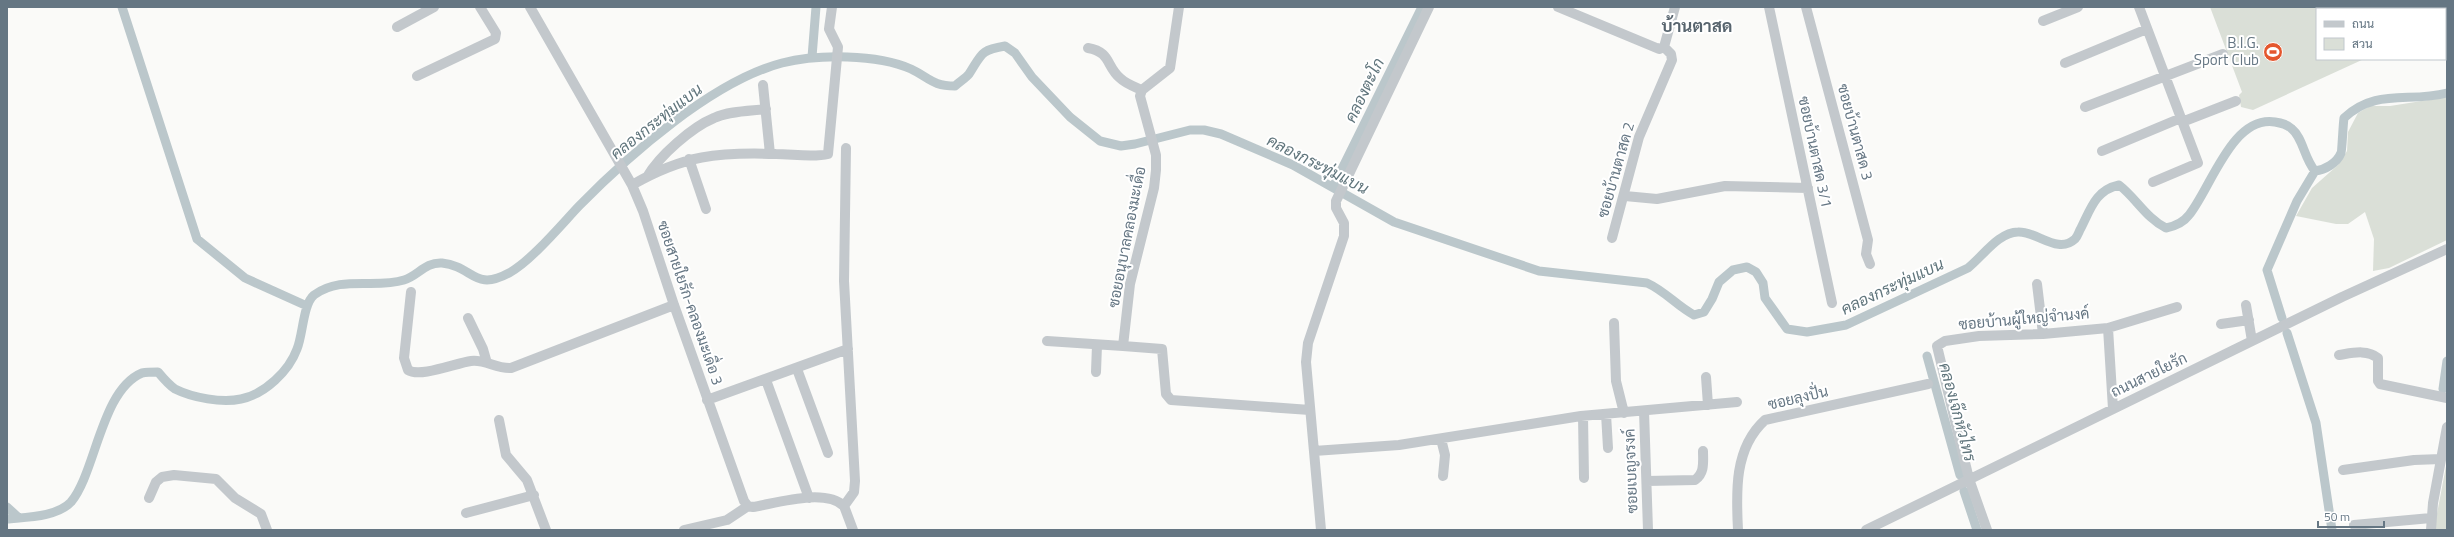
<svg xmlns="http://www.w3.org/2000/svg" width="2454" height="537" viewBox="0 0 2454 537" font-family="'Titillium Web',Sarabun,sans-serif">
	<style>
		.green { fill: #dadfd7 }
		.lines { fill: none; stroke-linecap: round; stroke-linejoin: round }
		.canal { stroke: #bbc7cb; stroke-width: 9 }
		.minor { stroke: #c3c8cc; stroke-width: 10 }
		.labels { text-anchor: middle; stroke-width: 4; stroke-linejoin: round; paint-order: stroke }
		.poi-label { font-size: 15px; fill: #657683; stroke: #fff; text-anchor: end }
		.street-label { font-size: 15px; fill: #657683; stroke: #fff }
		.water-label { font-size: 16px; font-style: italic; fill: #60757c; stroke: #fff }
		.quarter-label { font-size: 17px; font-weight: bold; fill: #57646e; stroke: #fff }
	</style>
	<rect width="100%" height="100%" fill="#fafaf8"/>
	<path class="green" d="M2210 7H2394L2390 9H2317V59H2364L2253 110 2241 107 2239 95 2242 92Z
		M2447 97V240L2389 268 2373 271 2374 239 2365 212 2348 224H2336L2296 216 2312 188 2338 165 2347 151 2348 132 2358 113 2370 106H2390Z
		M2447 461V530H2435V524Z"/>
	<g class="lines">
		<path class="canal" d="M122 7 197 239 245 278 307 306
			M812 57 816 7
			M1333 187 1422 7
			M2282 318 2267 270 2297 201 2315 171
			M2287 333 2316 423 2332 530
			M1927 356 1960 475
			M2443 389 2447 361
			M1964 491 1977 530
			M7 507 19 518
			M7 519C26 517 57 517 71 502 96 472 101 390 142 373 147 372 153 372 158 372 163 378 169 385 175 389 193 398 222 403 241 399 265 394 289 371 297 349 303 335 303 304 314 295 341 275 375 289 404 280 418 276 425 262 442 263 473 266 474 292 509 273 531 261 561 225 579 206 629 155 713 81 782 63 818 54 877 54 911 69 930 78 932 86 955 86 959 82 966 78 969 74 982 54 980 50 1005 46L1015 53 1032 77 1070 117 1100 141 1121 146 1135 144 1190 130H1204L1221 134 1293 165 1394 222 1539 271 1647 283C1665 291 1677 306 1694 315L1704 312 1712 299 1719 282 1733 270 1747 267 1756 272 1763 283 1765 298 1787 329 1807 332 1846 325 1968 268C1983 256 1999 232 2018 232 2037 231 2058 255 2075 239 2078 236 2079 231 2081 228 2091 208 2096 190 2119 185 2136 198 2146 218 2166 228 2176 226 2183 223 2189 215 2211 188 2232 115 2275 122 2281 123 2287 124 2292 129 2303 138 2304 158 2315 171 2325 170 2337 163 2341 153 2342 151 2343 124 2344 118 2376 88 2408 103 2447 93"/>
		<path class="minor" d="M530 7 632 185 643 211 674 305 744 501 748 506 753 507C777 503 825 488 844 506L853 530
			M1179 7 1170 68 1142 90 1140 96 1156 155V170L1154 188 1130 284 1123 346 1162 349 1166 394 1171 400 1310 410
			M1558 7 1659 49 1664 47 1675 7
			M1769 7 1832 303
			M1806 7 1868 240 1866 254 1870 264
			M2139 7 2198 163 2153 182
			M2043 21 2078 7
			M397 27 434 7
			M1088 48C1111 52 1106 66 1120 78 1126 84 1135 87 1142 90
			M2065 63 2147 29
			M417 76 495 39 496 33 480 7
			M763 85 770 154
			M2085 107 2223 54
			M2182 122 2236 101
			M2102 151 2181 118
			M689 159 706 209
			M647 177C659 156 692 127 714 118 729 111 749 111 766 109
			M632 185C684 155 718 152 776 154 792 154 813 158 828 154L838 47 829 29 832 7
			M1625 196 1657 199 1725 186 1808 188
			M1612 238 1639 137 1672 60 1671 54 1664 47
			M2037 284 2043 334
			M411 292 404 358 408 370C420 378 456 363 471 361 485 359 496 369 511 368L674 305
			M2246 305 2252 341
			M468 318 483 349 487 363
			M1614 323 1616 381 1624 413
			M2221 324 2249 320
			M2108 328 2113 409
			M1047 341 1123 346
			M2339 355C2352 353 2367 349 2378 358V381L2380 384 2447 398
			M797 369 828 453
			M1096 372 1097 345
			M1706 377 1708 405
			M766 380 809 498
			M707 400 848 349
			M1644 411 1648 530
			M1606 414 1608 448
			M1583 416 1584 478
			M499 420 506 455 527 480 546 530
			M1441 439 1445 455 1443 476
			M1314 451 1399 445 1581 416 1737 402
			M2343 470 2414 460 2441 459
			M1647 481 1695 480C1705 473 1703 462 1703 451
			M149 498 156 482 162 477 174 475 216 479 235 498 261 514 267 530
			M844 506 854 492 855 481 844 281 846 148
			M466 513 534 495
			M2354 525 2431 518
			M684 530 727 520 748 506
			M1321 530 1306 362 1308 343 1344 236V223L1336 208V201L1429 7
			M1738 530C1736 492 1734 448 1765 420L1928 384
			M1866 530 2342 297 2447 249
			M1987 530 1969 479 1937 346 1945 341 1979 336 2043 334 2108 328 2177 307
			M2431 530 2433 503 2447 427"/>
	</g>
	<defs>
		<g id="stadium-disc" transform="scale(1)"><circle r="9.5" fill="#e4572e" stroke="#fff"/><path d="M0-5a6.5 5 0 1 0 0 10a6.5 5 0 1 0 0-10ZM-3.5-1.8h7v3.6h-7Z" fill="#fff"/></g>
	</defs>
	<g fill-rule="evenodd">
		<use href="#stadium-disc" x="2273" y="52"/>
	</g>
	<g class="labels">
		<g class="poi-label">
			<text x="2259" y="48">B.I.G.<tspan x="2259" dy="17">Sport Club</tspan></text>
		</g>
		<g class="street-label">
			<text transform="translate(1855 132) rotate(75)" y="5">ซอยบ้านตาสด 3</text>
			<text transform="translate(1815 152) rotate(78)" y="5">ซอยบ้านตาสด 3/1</text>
			<text transform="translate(1616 170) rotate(-74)" y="5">ซอยบ้านตาสด 2</text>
			<text transform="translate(1127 237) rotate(-79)" y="5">ซอยอนุบาลคลองมะเดื่อ</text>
			<text transform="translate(690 303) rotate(71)" y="5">ซอยสายใยรัก-คลองมะเดื่อ 3</text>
			<text transform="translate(2024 319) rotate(-5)" y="5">ซอยบ้านผู้ใหญ่จำนงค์</text>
			<text transform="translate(2149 375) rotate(-26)" y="5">ถนนสายใยรัก</text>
			<text transform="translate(1798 398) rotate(-13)" y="5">ซอยลุงปั่น</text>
			<text transform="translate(1631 471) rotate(-92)" y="5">ซอยเบญจรงค์</text>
		</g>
		<g class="water-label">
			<text transform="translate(1364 90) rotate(-64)" y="6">คลองตะโก</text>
			<text transform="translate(656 121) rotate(-38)" y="6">คลองกระทุ่มแบน</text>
			<text transform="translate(1318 164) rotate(27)" y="6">คลองกระทุ่มแบน</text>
			<text transform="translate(1892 286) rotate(-25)" y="6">คลองกระทุ่มแบน</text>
			<text transform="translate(1958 412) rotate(75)" y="6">คลองเจ๊กหัวไทร</text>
		</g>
		<g class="quarter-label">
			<text x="1697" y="32">บ้านตาสด</text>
		</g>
	</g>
	<rect width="2454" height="537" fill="none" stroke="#657683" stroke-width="16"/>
	<rect x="2316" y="8" width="130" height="52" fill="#ffffff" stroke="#c1c8cd"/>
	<rect x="2324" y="21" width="20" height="6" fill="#c3c8cc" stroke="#c1c8cd"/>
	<text x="2352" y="28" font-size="12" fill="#657683">ถนน</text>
	<rect x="2324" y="38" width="20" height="12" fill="#dadfd7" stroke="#c1c8cd"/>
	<text x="2352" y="48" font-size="12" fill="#657683">สวน</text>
	<path d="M2318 521v6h66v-6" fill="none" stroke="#657683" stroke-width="2"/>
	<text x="2324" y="521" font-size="12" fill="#657683" stroke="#ffffff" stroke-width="3" paint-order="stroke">50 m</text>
</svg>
